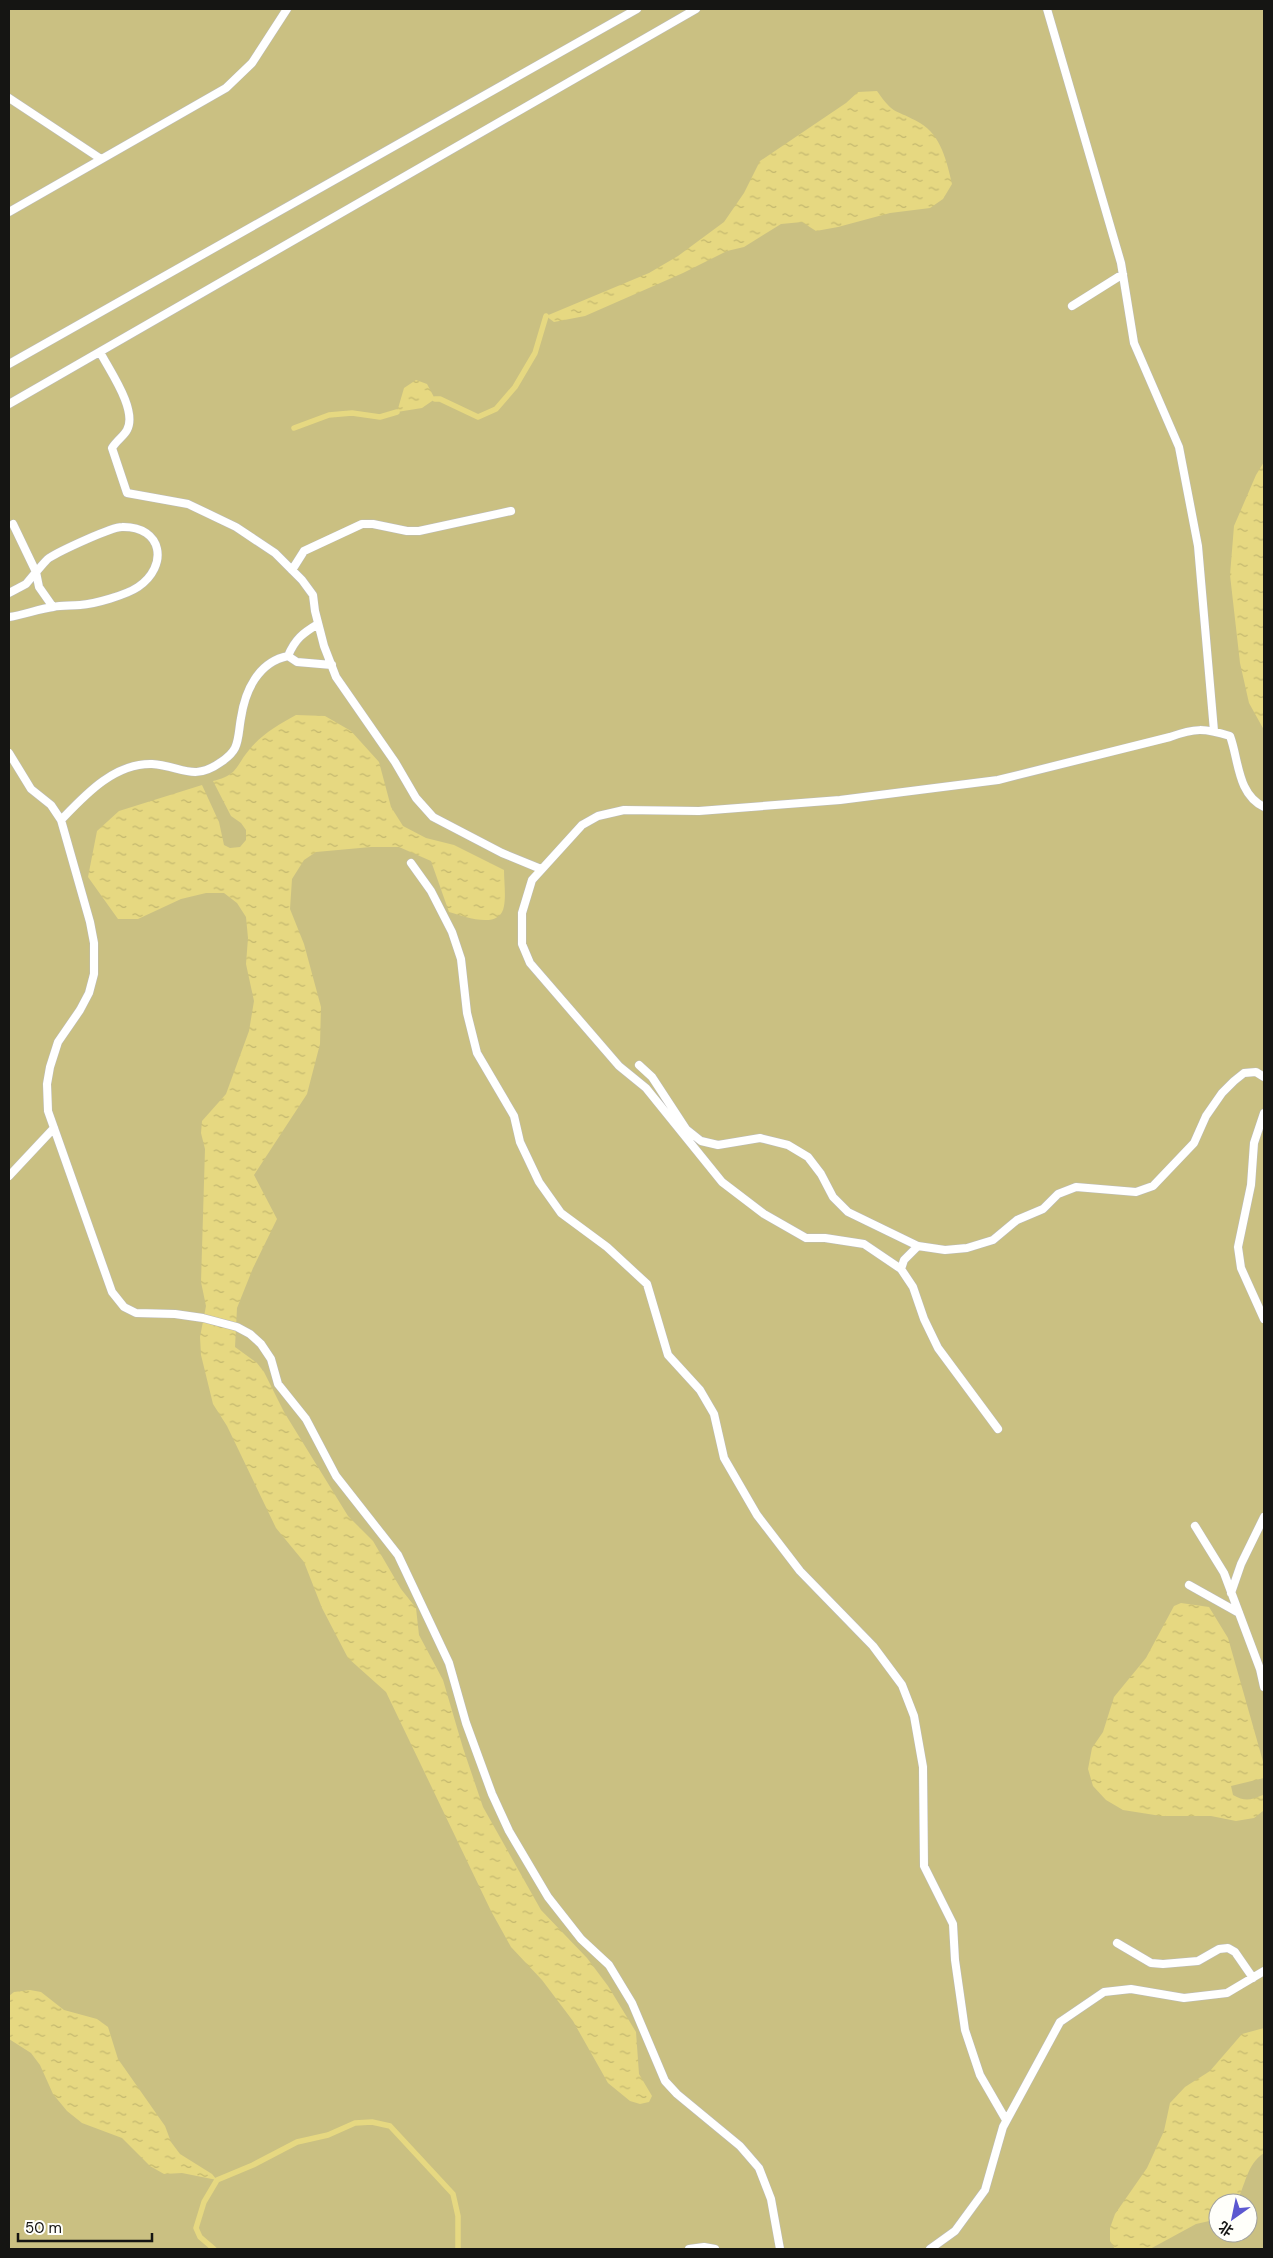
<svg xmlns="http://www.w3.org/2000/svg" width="1273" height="2258" viewBox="0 0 1273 2258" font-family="'DM Sans','Noto Sans SC',sans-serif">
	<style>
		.green { fill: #cac082; fill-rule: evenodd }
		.water { fill: url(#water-ripples) }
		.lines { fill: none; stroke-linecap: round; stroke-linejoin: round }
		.stream { stroke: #e6d881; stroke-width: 5.5 }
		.lane-casing { stroke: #bbbbb7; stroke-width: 9 }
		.lane { stroke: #fff; stroke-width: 8 }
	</style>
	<defs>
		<pattern id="water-ripples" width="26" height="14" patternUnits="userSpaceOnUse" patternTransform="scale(1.25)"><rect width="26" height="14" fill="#e6d881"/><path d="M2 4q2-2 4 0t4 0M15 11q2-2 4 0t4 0" fill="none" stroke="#c4b86f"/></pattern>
	</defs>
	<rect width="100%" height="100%" fill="#f2f1ed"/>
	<path class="green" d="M9 9H1264V2249H9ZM1218 2203H1248V2233H1218Z"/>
	<path class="water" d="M877 91C894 116 896 109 920 123 941 135 947 162 952 184L943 199 930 208 890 213 838 227 816 231 802 222 781 224 744 247 727 251 683 273 585 316 554 322 546 316 649 273 678 256 724 222 744 193 760 161 846 103 858 92Z
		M416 380 427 384 435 399 422 408 397 412 404 388Z
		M1264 462V730L1249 703 1240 663 1230 575 1234 526 1256 475Z
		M296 715 325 716 351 731 379 762 391 807 403 826 426 838 454 845 504 870C504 881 506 895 504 906 500 931 464 916 449 912L431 861 399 847H371L316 852 304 860 292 879 290 909 304 944 321 1007 320 1044 307 1094 254 1175 277 1219 253 1268 237 1308 235 1347 257 1363 264 1372 284 1412 348 1516 373 1541 401 1589 416 1608 419 1635 443 1680 463 1748 483 1807 541 1910 587 1958 608 1986 636 2032 639 2074 652 2096 649 2102 640 2104 630 2101 608 2083 573 2021 542 1980 511 1947 491 1911 386 1692 348 1658 322 1608 304 1562 276 1528 227 1426 213 1404 201 1355 200 1337 206 1306 201 1282 205 1149 201 1133 202 1121 226 1094 249 1031 254 1001 246 964 248 938 246 917 237 903 224 893H206L181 899 138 919H118L88 877 97 831 119 811 202 785 219 822 224 845 230 848 240 847 246 840V830L241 823 231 816 213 781C238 775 235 767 249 750 262 734 278 725 296 715Z
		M1181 1603 1209 1607 1228 1638 1264 1765V1778L1231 1786 1233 1795C1245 1802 1251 1800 1263 1795V1811L1254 1818 1236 1821 1211 1816H1161L1123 1810 1106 1800 1093 1786 1088 1769 1092 1748 1103 1732 1114 1697 1146 1658 1174 1606Z
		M30 1990 41 1992 64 2010 97 2019 108 2027 118 2059 165 2126 171 2142 180 2154 212 2174 217 2180 182 2173 164 2174 150 2166 122 2138 82 2123 67 2111 53 2094 40 2065 31 2053 9 2039V1996L14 1992Z
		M1264 2028V2153C1246 2165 1246 2185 1236 2203H1218V2219L1196 2224 1150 2249H1115L1110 2241V2228L1115 2214 1147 2168 1164 2131 1170 2103 1185 2087 1210 2071 1242 2034Z"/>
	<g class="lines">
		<path class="stream" d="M435 399H440L478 417 496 409 515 387 535 353 546 316
			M294 428 329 415 352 413 380 417 397 412
			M214 2249 200 2237 196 2228 204 2202 217 2180 253 2165 297 2142 328 2135 355 2123 372 2122 390 2126 453 2194 458 2216V2249"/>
		<g class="lane-casing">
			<path id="lane" d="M1047 9 1121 263 1134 343 1179 447 1198 546 1214 731
				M9 98 101 159
				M9 212 226 88 252 63 287 9
				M1072 306 1123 274
				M100 352C109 370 138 410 127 430 124 436 117 440 112 448L127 493 188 504 236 527 275 553 302 580 313 595 315 611 324 646 336 677 395 762 416 798 433 817 502 853 541 869
				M9 364 637 9
				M9 404 696 9
				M292 570 304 551 362 524H373L407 531H419L511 511
				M9 593 26 584 36 572 13 524
				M9 617C24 615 38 609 53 607 62 605 71 606 80 605 95 604 126 595 138 587 169 566 163 526 122 527 111 527 60 551 49 558 44 562 40 568 36 572L39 587 53 607
				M288 656C295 639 303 633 318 624
				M9 753 31 789 51 805 61 820 90 922 94 943V974L89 993 80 1010 58 1042 50 1067 47 1084 48 1111 112 1292 124 1307 136 1313 175 1314 203 1318 237 1327 250 1334 261 1344 271 1359 278 1384 306 1419 336 1476 398 1555 449 1663 466 1723 492 1794 509 1831 548 1897 581 1939 609 1965 632 2003 665 2081 677 2094 740 2146 759 2168 771 2199 780 2249
				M61 820C85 795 114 763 152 764 182 766 193 782 221 762 227 758 232 754 235 748 239 740 239 728 241 718 245 691 258 662 288 656L297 662 332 665
				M411 863 431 891 452 932 461 959 467 1013 477 1053 514 1116 520 1142 539 1182 561 1213 607 1247 647 1284 668 1355 700 1390 714 1414 724 1458 757 1515 800 1571 873 1646 902 1685 914 1716 923 1767 924 1866 953 1924 955 1960 965 2030 980 2075 1006 2120
				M639 1065 652 1077 686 1129 701 1141 718 1145 760 1138 788 1145 808 1157 821 1174 833 1197 848 1212 918 1246 945 1250 967 1248 993 1240 1017 1220 1043 1209 1058 1194 1076 1187 1136 1192 1153 1186 1194 1143 1206 1116 1222 1093 1234 1081 1244 1073 1256 1072 1264 1077
				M1264 1113 1254 1143 1251 1185 1238 1247 1241 1268 1264 1319
				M9 1176 54 1128
				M901 1269 904 1260 918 1246
				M998 1429 938 1348 924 1319 913 1287 901 1269 864 1244 825 1238H806L764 1214 722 1182 646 1088 619 1066 530 963 522 944V913L532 880 582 825 598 816 624 810 699 811 840 800 998 780 1170 737C1195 728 1204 728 1230 736 1239 760 1237 794 1264 807
				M1195 1526 1224 1573 1260 1669 1264 1687
				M1189 1585 1239 1613
				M1231 1593 1241 1564 1264 1517
				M1117 1943 1151 1963 1163 1964 1198 1961 1219 1949 1228 1948 1235 1952 1253 1978
				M689 2249 704 2247 715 2249
				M930 2249 955 2231 985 2190 1003 2127 1060 2022 1104 1992 1131 1989 1184 1998 1227 1993 1264 1971"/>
		</g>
		<use href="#lane" class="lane"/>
	</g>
	<rect width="1273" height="2258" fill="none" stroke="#151513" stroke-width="20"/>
	<g transform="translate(1233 2218) rotate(213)"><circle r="24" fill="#fffffa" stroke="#a1a19e"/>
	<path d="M0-4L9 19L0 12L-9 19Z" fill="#5c58d0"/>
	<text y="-8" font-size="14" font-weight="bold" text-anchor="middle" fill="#151513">北</text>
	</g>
	<path d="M18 2233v8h134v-8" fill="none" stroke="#151513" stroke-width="2.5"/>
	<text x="25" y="2233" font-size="15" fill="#151513" stroke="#fffffa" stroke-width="4" paint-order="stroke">50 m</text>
</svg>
